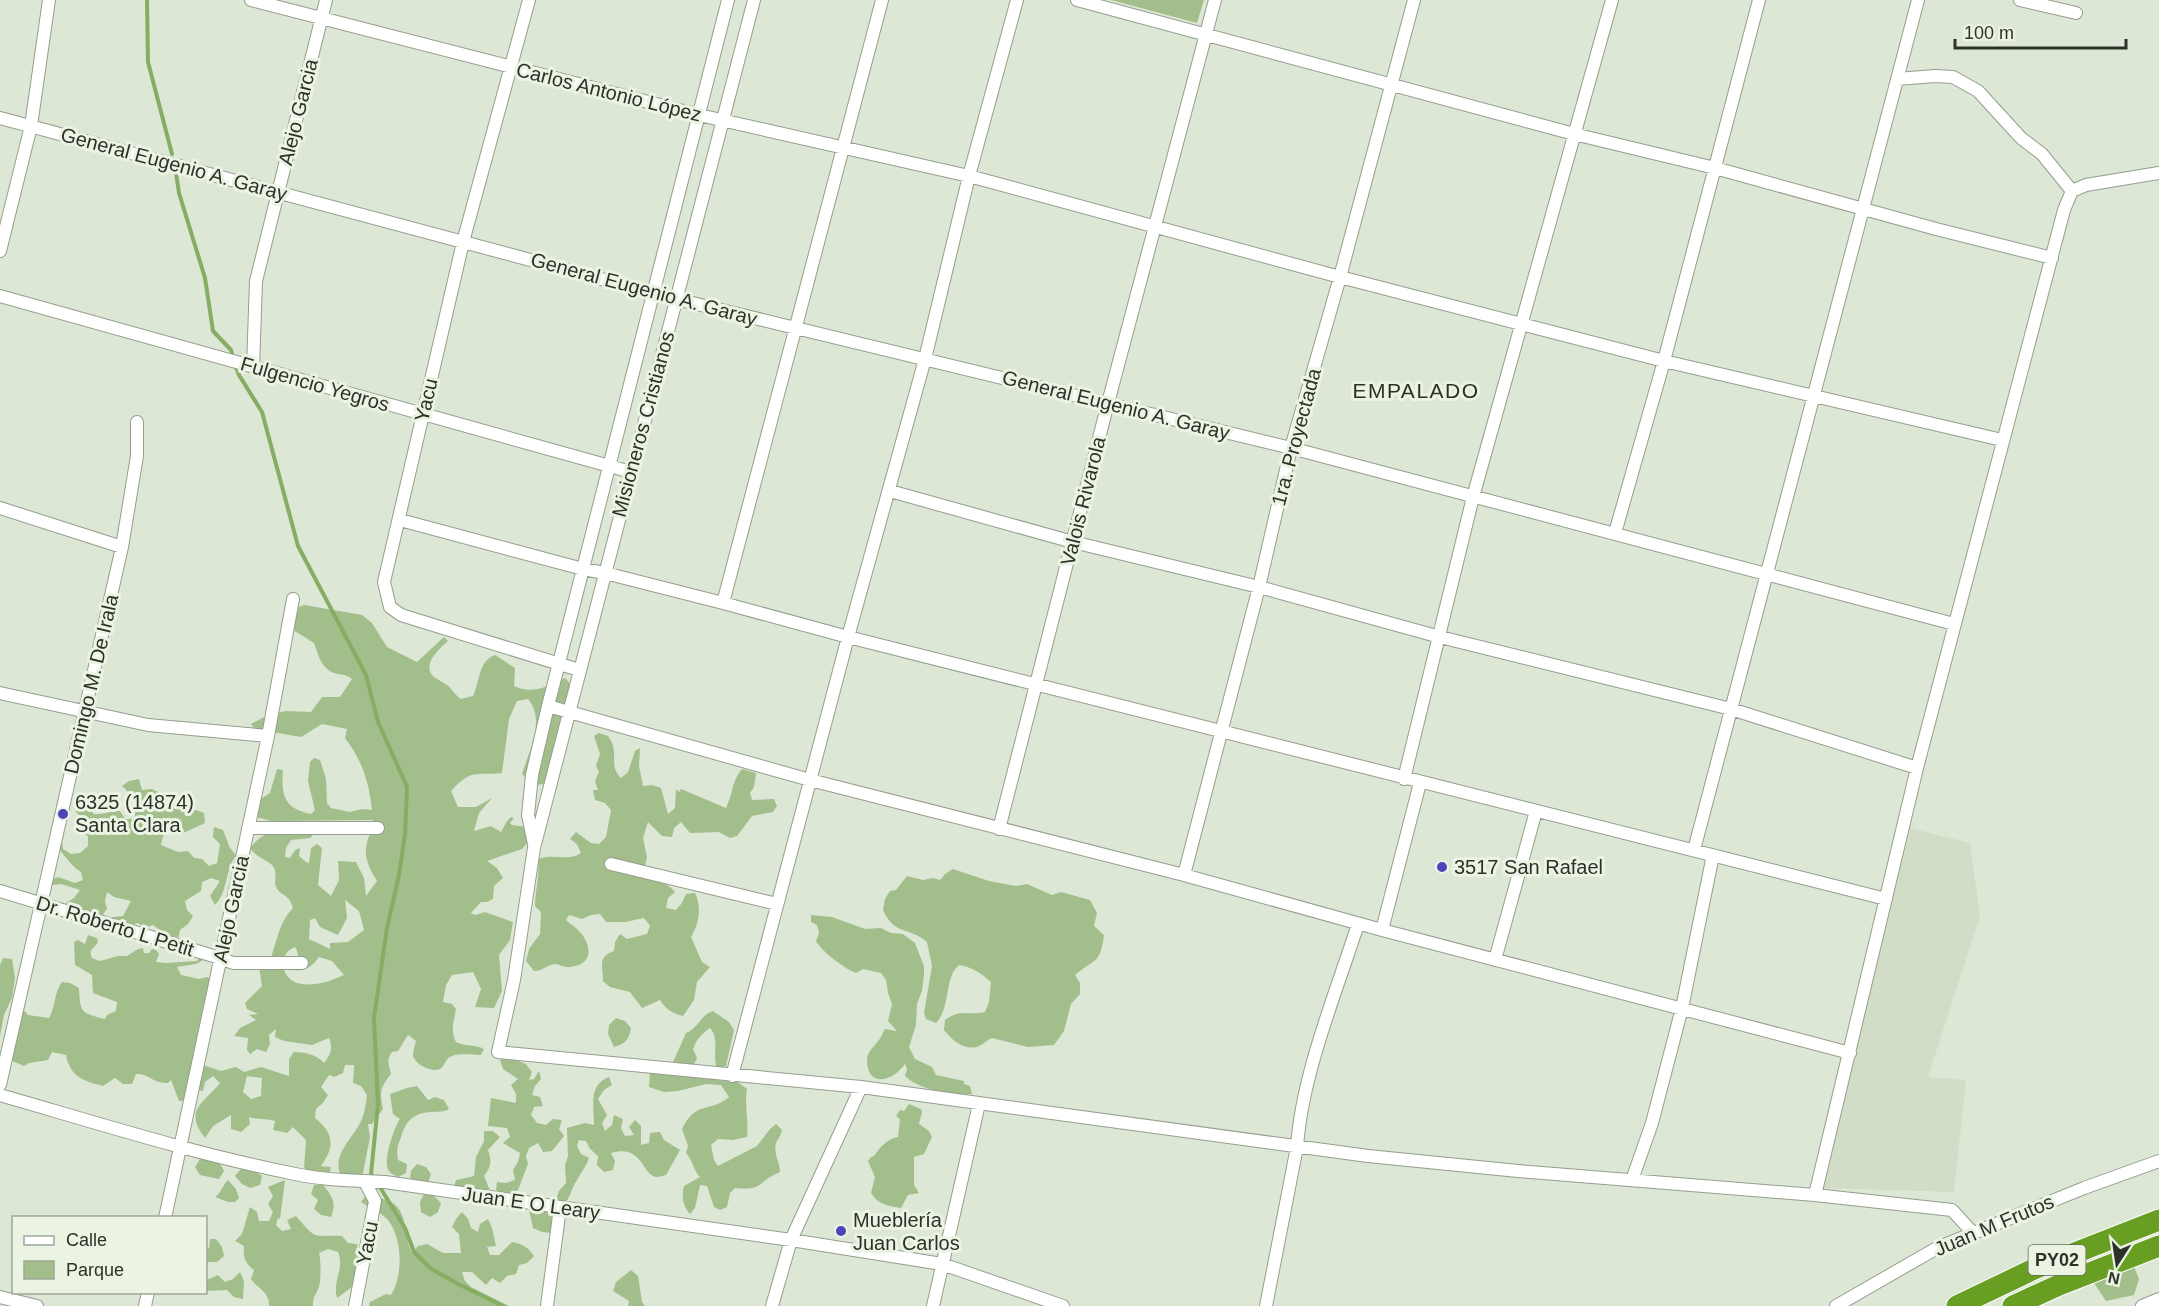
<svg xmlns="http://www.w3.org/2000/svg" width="2159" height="1306" viewBox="0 0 2159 1306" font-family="Arial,sans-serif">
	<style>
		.built { fill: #d1ddc6 }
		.green { fill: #a2be8b; fill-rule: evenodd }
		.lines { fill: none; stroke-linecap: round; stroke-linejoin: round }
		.stream { stroke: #86ad63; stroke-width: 4 }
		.street-casing { stroke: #959e8e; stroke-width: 14 }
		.highway-casing { stroke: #fff; stroke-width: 23 }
		.street { stroke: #fff; stroke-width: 12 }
		.highway { stroke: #689f23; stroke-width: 21 }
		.poi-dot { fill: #4e43ba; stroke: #ebf4e3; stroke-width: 2 }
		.labels { text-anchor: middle; stroke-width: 6; stroke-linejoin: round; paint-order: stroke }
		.shield { fill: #ebf4e3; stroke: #666c62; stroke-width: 1.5 }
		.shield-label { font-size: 18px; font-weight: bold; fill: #2d312a }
		.street-label { font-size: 20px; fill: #2d312a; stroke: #ebf4e3 }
		.poi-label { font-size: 20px; fill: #2d312a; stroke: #ebf4e3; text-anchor: start }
		.neighbourhood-label { font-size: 21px; letter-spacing: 1.5px; fill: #2b3225; stroke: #ebf4e3 }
	</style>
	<rect width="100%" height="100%" fill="#dde7d6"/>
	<path class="built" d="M1910 828 1970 843 1980 916 1928 1077 1966 1080 1954 1192 1822 1188Z"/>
	<path class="green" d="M1111 0H1204L1197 23Z
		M304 605 362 615 372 623 387 647 417 662 444 637 448 641C439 649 421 665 434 677 438 680 443 682 447 685 452 689 455 695 461 699L473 696C480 682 478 661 495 655L515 668 514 686C532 695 549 686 565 678L569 682 570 694 550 782C537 787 532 784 522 774 529 751 546 720 528 699L517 701 509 719 502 773C475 776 472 768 451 791L458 807H476L492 798 479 813 474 831 491 826 501 832 507 821 511 817 514 818 510 823 512 825 527 827 535 834 522 849 487 861 497 868 503 878 494 886 493 899 487 902H481L471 913 475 915 485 912 513 922 510 940 499 955 502 991 494 1008 475 1007 481 989 473 972 452 975 446 985 443 1002 452 1004 456 1009C454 1021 450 1030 456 1042 465 1047 476 1044 484 1049L481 1055C472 1055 461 1053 452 1056 445 1058 445 1066 440 1069 432 1073 414 1064 413 1055 413 1051 415 1045 416 1041L408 1035 398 1051 392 1052C386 1060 389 1065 391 1074 379 1089 380 1092 383 1109L372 1124H368L370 1137 361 1183 343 1179C328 1157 354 1138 362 1119 365 1111 366 1103 367 1095L361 1086 353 1083 354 1065H345L343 1073 334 1077 329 1075 321 1087 328 1095 323 1103 316 1109 315 1118C334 1133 335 1147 321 1166L331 1167 329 1176 309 1174 304 1167 306 1140 293 1127 287 1133 273 1130 275 1121C266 1118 258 1120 249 1117L250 1124 241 1132 231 1129V1115L213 1126 205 1138C183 1110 204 1103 220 1083L213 1076 205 1082 203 1091 194 1089 189 1100 179 1101 171 1080 168 1083C152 1083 148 1073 136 1074L132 1084H123L115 1078 103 1086C84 1081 70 1077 66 1055L52 1052 48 1060 29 1063 24 1066 10 1060C14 1043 23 1027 19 1011L22 1008 28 1015 49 1018C56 1006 54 992 62 982L70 983 79 988C80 1013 81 1013 105 1019L107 1015 116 1011 117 1002 93 993 92 975 75 965 74 942 78 940 85 944 88 935 97 938 98 942C94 949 88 949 92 958L100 961 118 956H127L138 949 143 948 144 953H149L152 949 156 950 159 954 156 962 165 963 197 961 202 953 205 959 196 964 177 967 181 975 199 979 207 977 216 982 203 1065 221 1071 236 1067 244 1072 261 1067 289 1076V1059L294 1052C304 1052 318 1055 324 1063 331 1054 333 1048 329 1038L312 1045 284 1041 275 1037 276 1029 269 1035 270 1044 266 1052 257 1049 250 1054 247 1050 248 1038 234 1036 240 1028 256 1020 249 1015 258 1014 247 1009 245 1003 262 986 259 967 270 960C277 942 279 922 293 908 289 893 281 897 276 887 273 880 279 872 272 865 265 859 256 857 250 848 268 824 288 831 314 834L310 838 291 840 286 848 285 857 290 858 295 850 300 848 299 856 306 862 309 863 311 848 317 844 322 848 318 885 331 896 339 880 338 861 356 862 364 878 366 896 377 881C370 870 363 857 367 843 369 834 374 829 373 820L271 821 252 816 259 800 270 793 277 769 283 770C281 795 284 809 311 814L315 810 308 781 310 762 314 758 320 760 326 779 327 803 331 808 350 812 362 809 372 810C369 782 362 760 345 738L347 729 322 724 301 737 255 729 251 724 268 715 286 711 311 712 322 697H340L352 679C347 675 345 675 338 674 322 671 319 657 314 643L293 630 291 618 299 607ZM345 900 359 911 364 930 348 942 330 943V949L309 939 310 920 315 918 320 927 338 935 347 918ZM295 947C300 955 299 963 293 970 304 972 313 966 319 957L332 961 344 975C331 981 316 986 302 984 282 982 275 955 295 947ZM247 1076 262 1078 261 1096 251 1099 243 1092Z
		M599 733 608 736C621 754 607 764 621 778L628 772 635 751 640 748 639 766 643 786 652 785 661 788 668 814 675 808 676 789 679 792 681 789 726 808C734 791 731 783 742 769L756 773 754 787 750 793 752 800 774 799 777 806 773 812 752 816 737 836 730 838 719 832 690 833 681 822 674 828 672 837 662 836 648 822 643 838 647 857 643 874C654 881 668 882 675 892L668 898 666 908 676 910 682 903 686 894 695 893C702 907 699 924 691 937L702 962 710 967 697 982 694 1000 683 1016C671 1013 666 1009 660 1000L642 1008 630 992 610 987 603 981C603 966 597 957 614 951L615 942 620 934 627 939 647 934 650 926 644 918 625 922H606L600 914 591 915 582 919 569 915 566 920C570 924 574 926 577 929 592 943 595 965 570 967 565 968 561 965 556 964 547 964 542 972 534 971L526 961 529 949 540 934 541 912 535 906C535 891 540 875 538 859 553 853 568 862 581 853L577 844 570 839 576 832 591 843 599 844 606 837 611 810 605 803 595 800 593 790H598L595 781 599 772 596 766 600 754 594 736Z
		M139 779 142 790 152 789 160 793 153 799 154 808 163 807 172 809 174 800 182 805 187 812 196 810 204 813 205 823 179 835 170 830 163 836 161 845 178 852 188 851 194 858 202 859 209 866 217 863 220 844 213 837 214 827 223 830 230 848 236 855C225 870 228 892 215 905L210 896 220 881 211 878 202 882 201 891 185 901 187 910 193 916 188 924 180 930 178 939 169 937 153 925 144 928 138 923 127 926 110 919 113 917 123 916 131 901 114 897 107 892 105 901 107 909 101 917 73 910 66 903 74 898 80 890 61 884 52 885 47 902 49 881 58 877 75 883 83 880 81 872C70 865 63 853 54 843L62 840 63 849 71 854 80 853 88 846V836L79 832 97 831 76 812 75 802H84L92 806 93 814C103 815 110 811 120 811L125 819H134C138 805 133 796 122 786L129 781Z
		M953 869 989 881 1016 886 1027 884 1052 895 1061 892 1090 900 1097 913 1094 926 1104 935C1100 965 1095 958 1075 975L1080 983V994L1071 1004 1064 1031 1054 1045 1028 1047 992 1038C987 1040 984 1044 979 1046 965 1052 952 1040 944 1030L945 1020C962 1008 967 1016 985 1012L989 1002 991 982C981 973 972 967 959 965 944 977 951 1008 936 1023L926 1019 924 1013 932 966 927 942C908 926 895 936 883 910L885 899 890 891 896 890 907 876 923 880 933 878 940 880 945 874Z
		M811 915 832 917 865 929 881 928 891 933 903 934 915 943 924 966V974L922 991 917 1004 916 1025 909 1047 915 1059 932 1067 936 1075 964 1081V1084L970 1086 972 1094C953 1095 919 1090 905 1076L907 1069 905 1064C895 1079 869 1090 867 1062 866 1053 873 1048 878 1041 882 1037 882 1033 885 1029L897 1031 888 1021 892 1004 888 993 886 980 881 973 863 969 856 973C845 969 821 951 816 941L819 933 817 925 811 922Z
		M3 958 12 959 15 978 12 998 4 1015 0 1036V965Z
		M713 1011 729 1022 734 1030 726 1066 717 1069C712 1054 720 1039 710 1028 701 1034 697 1039 693 1049L697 1058 693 1066 673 1062 686 1033C699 1028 699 1016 713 1011Z
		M616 1018 625 1021 631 1028C629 1040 625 1044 614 1047L608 1034 609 1025Z
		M509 1057 526 1064 532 1072 529 1080 534 1079 539 1071 541 1079 535 1086 532 1095 540 1097 543 1106 534 1107 531 1115 537 1123 546 1125 553 1119 562 1120 559 1129 564 1136 552 1151 543 1152 538 1143 529 1148 526 1156 528 1164 518 1190 500 1199 496 1191 497 1182 506 1183 515 1180 513 1170 518 1162 520 1153 503 1143 510 1137 507 1128 488 1126 491 1098 516 1103V1094L511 1085 518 1079 503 1069 500 1060Z
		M650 1072 707 1076 721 1081 735 1080 747 1089C744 1106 749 1120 747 1137L733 1140 718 1139 711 1145 714 1160 718 1166 757 1146 770 1129 776 1124 782 1130C781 1136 778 1138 776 1143 773 1154 780 1162 780 1172 757 1181 765 1191 735 1188L730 1193 727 1207 720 1210 714 1207 707 1186 700 1185 695 1208 690 1214C683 1206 681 1197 684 1186L700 1177C693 1170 693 1160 686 1153L688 1146 682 1129C696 1100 710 1113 729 1097L721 1085 706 1084 678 1091 664 1092 649 1087Z
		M609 1077 612 1085 604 1090 598 1099 607 1115 602 1123 605 1131 612 1125 614 1115 623 1119 621 1128 625 1136 634 1135 629 1127 635 1120 641 1126V1145L649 1143 650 1133 660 1132 664 1140 680 1150 666 1175C662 1176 659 1177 656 1177 641 1174 643 1144 611 1153L615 1161 613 1170 604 1172 597 1165 598 1156 590 1149 586 1141 579 1140 577 1146 581 1154 589 1158C586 1167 581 1172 577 1180 570 1190 572 1197 562 1206L556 1200 559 1191 566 1183 565 1165 568 1156 567 1128 585 1123 594 1125C594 1105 588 1085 609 1077Z
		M417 1086 428 1100 435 1097 444 1100 449 1109C441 1113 439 1111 431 1112 413 1113 406 1121 401 1137 398 1145 396 1150 398 1160L407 1164 406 1173 398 1177C395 1175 391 1174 389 1171 382 1163 394 1127 400 1119L393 1114 390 1094 407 1088Z
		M909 1104 921 1109 922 1112 919 1124 929 1131 932 1137 924 1154 914 1157V1185L919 1193 908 1195 901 1208C889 1206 878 1205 871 1193L875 1177 868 1161 871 1157 874 1156C880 1147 887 1139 898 1137L900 1119 896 1116 900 1110 904 1111Z
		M484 1131H493L500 1137 488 1150C492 1161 491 1167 484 1176L491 1193 454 1188 456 1180 474 1176 476 1157 484 1141Z
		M200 1159 220 1163 224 1171 219 1179 200 1175 195 1167Z
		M417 1164 426 1167 431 1174 428 1183 410 1178 411 1171Z
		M241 1169 255 1171 262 1176 260 1185 250 1188 242 1184 235 1176Z
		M228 1180 236 1189 239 1198 235 1202H228L215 1197C221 1193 222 1186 228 1180Z
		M285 1180 280 1219 278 1218 276 1225 282 1231 291 1229 287 1220 296 1216C317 1241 313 1235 342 1236L348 1243 357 1244C359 1258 352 1264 358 1279L352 1287 337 1298C332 1281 345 1269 338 1252L328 1249 319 1253C321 1259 321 1281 319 1287 315 1297 313 1295 313 1306H269C270 1292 258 1289 251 1279L254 1270C245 1263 243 1257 244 1246L235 1241 242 1234 250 1207 257 1212 259 1221H269L273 1212 268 1204 273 1196 268 1187Z
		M314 1185H323C332 1196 337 1202 331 1217L321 1215 314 1209 318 1200 311 1194Z
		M367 1194C375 1197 388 1199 394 1204 408 1214 404 1239 412 1253L418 1246 427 1244 443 1253H461L459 1234 452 1227 456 1219 462 1212 468 1219 471 1228 478 1232 480 1224 488 1219 492 1228 496 1246 487 1247 490 1255H499L512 1242C523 1244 528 1247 534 1256L527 1263 519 1265 516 1274 507 1276 500 1283 492 1278 486 1285 472 1272H462L465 1281 471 1287 509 1306H369L370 1302 386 1294 391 1295C403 1276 403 1239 388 1220 381 1212 370 1208 361 1202Z
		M424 1194 433 1195 441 1203 438 1212 430 1217 421 1212 420 1202Z
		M529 1209 545 1211 553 1214 552 1233 542 1232 533 1228Z
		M210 1239H216L222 1247 224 1256 217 1262H207L206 1251 209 1248Z
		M2132 1262 2139 1279 2134 1295 2106 1301 2090 1277Z
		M631 1270 638 1276 642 1302 645 1306H628L629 1301 613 1291 616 1282Z
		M240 1272 244 1281 243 1299 234 1297 227 1290 206 1291V1278L209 1279 218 1275 225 1282 233 1279Z"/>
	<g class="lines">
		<path class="stream" d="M147 0 148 62 172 154
			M176 173 179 193 205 278 213 331 231 350 233 358
			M235 365 239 375 262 412 298 546 366 675 378 722 407 787 405 834 399 875 387 928 374 1018 378 1104 371 1174 374 1178
			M378 1184 405 1228 414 1252 430 1268 458 1284 503 1306"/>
		<g class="street-casing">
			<path id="street" d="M251 0 699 115 969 176 1340 277 1664 361 2002 440
				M529 0 463 242 384 582 390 607 401 615 579 670
				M754 0 534 848 514 980 498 1052 861 1087 1368 1156 1518 1171 1815 1195 1952 1210 1973 1233
				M1077 0 1574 134 1715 168 1936 229 2052 258
				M2020 0 2076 13
				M1897 79 1935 76 1953 77 1978 91 2021 138 2042 154 2072 191 2086 185 2159 173
				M0 118 676 299 1291 448 1954 624
				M0 251 31 126 49 0
				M0 296 631 472
				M253 367 256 281 326 0
				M890 491 1073 542 1259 587 1440 637 1731 709 1917 768
				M0 508 122 547
				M400 520 583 569 605 573 723 603 848 637 1886 899
				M1615 533 1664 361 1759 0
				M723 603 882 0
				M0 693 148 725 268 736
				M548 706 810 780 1184 875 1382 930 1850 1053
				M1404 779 1473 497 1612 0
				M248 828H378
				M999 829 1108 403 1215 0
				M534 844 528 815 532 775 548 706 728 0
				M1694 850 1918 0
				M611 864 777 904
				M1184 875 1259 587 1291 448 1340 277 1414 0
				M0 891 220 958 233 963H302
				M1382 930 1420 783
				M1495 960 1536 811
				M732 1076 848 637 925 359 969 176 1017 0
				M0 1085 122 547 137 456V422
				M0 1095C97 1123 195 1154 295 1174 324 1180 355 1181 385 1182L791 1240 942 1264 1063 1306
				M1632 1180 1652 1123 1682 1008 1713 855
				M1815 1195 1917 768 2064 210 2072 191
				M165 1218 268 736 293 599
				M0 1297 37 1306
				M145 1306 148 1292
				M355 1306 375 1201 365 1182
				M547 1306 560 1208
				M772 1306 791 1240 861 1087
				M933 1306 979 1104
				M1266 1306 1297 1147C1302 1074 1336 993 1358 924
				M1836 1306 1937 1248 2084 1188 2159 1161
				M2142 1306 2159 1299"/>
		</g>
		<g class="highway-casing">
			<path id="highway" d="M1957 1306 2034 1269 2159 1220
				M2013 1306 2059 1285 2159 1246"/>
		</g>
		<use href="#street" class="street"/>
		<use href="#highway" class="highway"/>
	</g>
	<g class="poi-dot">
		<circle cx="63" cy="814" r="6"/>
		<circle cx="1442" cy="867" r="6"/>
		<circle cx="841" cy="1231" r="6"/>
	</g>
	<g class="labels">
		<rect class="shield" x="2028.5" y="1245" width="57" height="30" rx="4.5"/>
		<g class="shield-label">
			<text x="2057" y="1266">PY02</text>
		</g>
		<g class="street-label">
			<text transform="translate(609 92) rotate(14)" y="7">Carlos Antonio López</text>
			<text transform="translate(298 112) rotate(-76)" y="7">Alejo Garcia</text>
			<text transform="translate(174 164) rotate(15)" y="7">General Eugenio A. Garay</text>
			<text transform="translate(644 289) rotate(15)" y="7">General Eugenio A. Garay</text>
			<text transform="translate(315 384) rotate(16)" y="7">Fulgencio Yegros</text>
			<text transform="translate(426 400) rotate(-77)" y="7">Yacu</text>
			<text transform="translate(1116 405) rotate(14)" y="7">General Eugenio A. Garay</text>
			<text transform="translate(643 424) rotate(-75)" y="7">Misioneros Cristianos</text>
			<text transform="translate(1296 437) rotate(-75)" y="7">1ra. Proyectada</text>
			<text transform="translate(1083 501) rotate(-76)" y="7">Valois Rivarola</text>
			<text transform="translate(91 684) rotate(-77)" y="7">Domingo M. De Irala</text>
			<text transform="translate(231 909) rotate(-78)" y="7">Alejo Garcia</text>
			<text transform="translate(115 926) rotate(17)" y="7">Dr. Roberto L Petit</text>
			<text transform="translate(531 1203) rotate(8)" y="7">Juan E O Leary</text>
			<text transform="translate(1994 1225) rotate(-23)" y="7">Juan M Frutos</text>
			<text transform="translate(367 1243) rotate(-79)" y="7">Yacu</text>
		</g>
		<g class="poi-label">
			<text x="75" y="809">6325 (14874)<tspan x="75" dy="23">Santa Clara</tspan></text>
			<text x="1454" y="874">3517 San Rafael</text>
			<text x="853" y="1227">Mueblería<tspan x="853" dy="23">Juan Carlos</tspan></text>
		</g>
		<g class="neighbourhood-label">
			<text x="1416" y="398">EMPALADO</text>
		</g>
	</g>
	<rect x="12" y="1216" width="195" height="78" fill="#ebf4e3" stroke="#9fa699" stroke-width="1.5"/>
	<rect x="24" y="1236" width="30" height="9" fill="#ffffff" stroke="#9fa699" stroke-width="1.5"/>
	<text x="66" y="1246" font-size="18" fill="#2d312a">Calle</text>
	<rect x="24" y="1261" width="30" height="18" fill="#a2be8b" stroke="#9fa699" stroke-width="1.5"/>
	<text x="66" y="1276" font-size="18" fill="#2d312a">Parque</text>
	<g transform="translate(2117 1264) rotate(192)" stroke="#ebf4e3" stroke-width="4.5" paint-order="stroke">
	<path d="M0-4.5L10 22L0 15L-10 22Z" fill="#2d312a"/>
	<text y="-9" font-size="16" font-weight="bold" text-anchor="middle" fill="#2d312a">N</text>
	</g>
	<path d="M1955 39v9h171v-9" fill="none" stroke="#2d312a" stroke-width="3"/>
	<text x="1964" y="39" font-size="18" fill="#2d312a" stroke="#ebf4e3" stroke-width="4.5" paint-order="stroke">100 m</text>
</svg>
